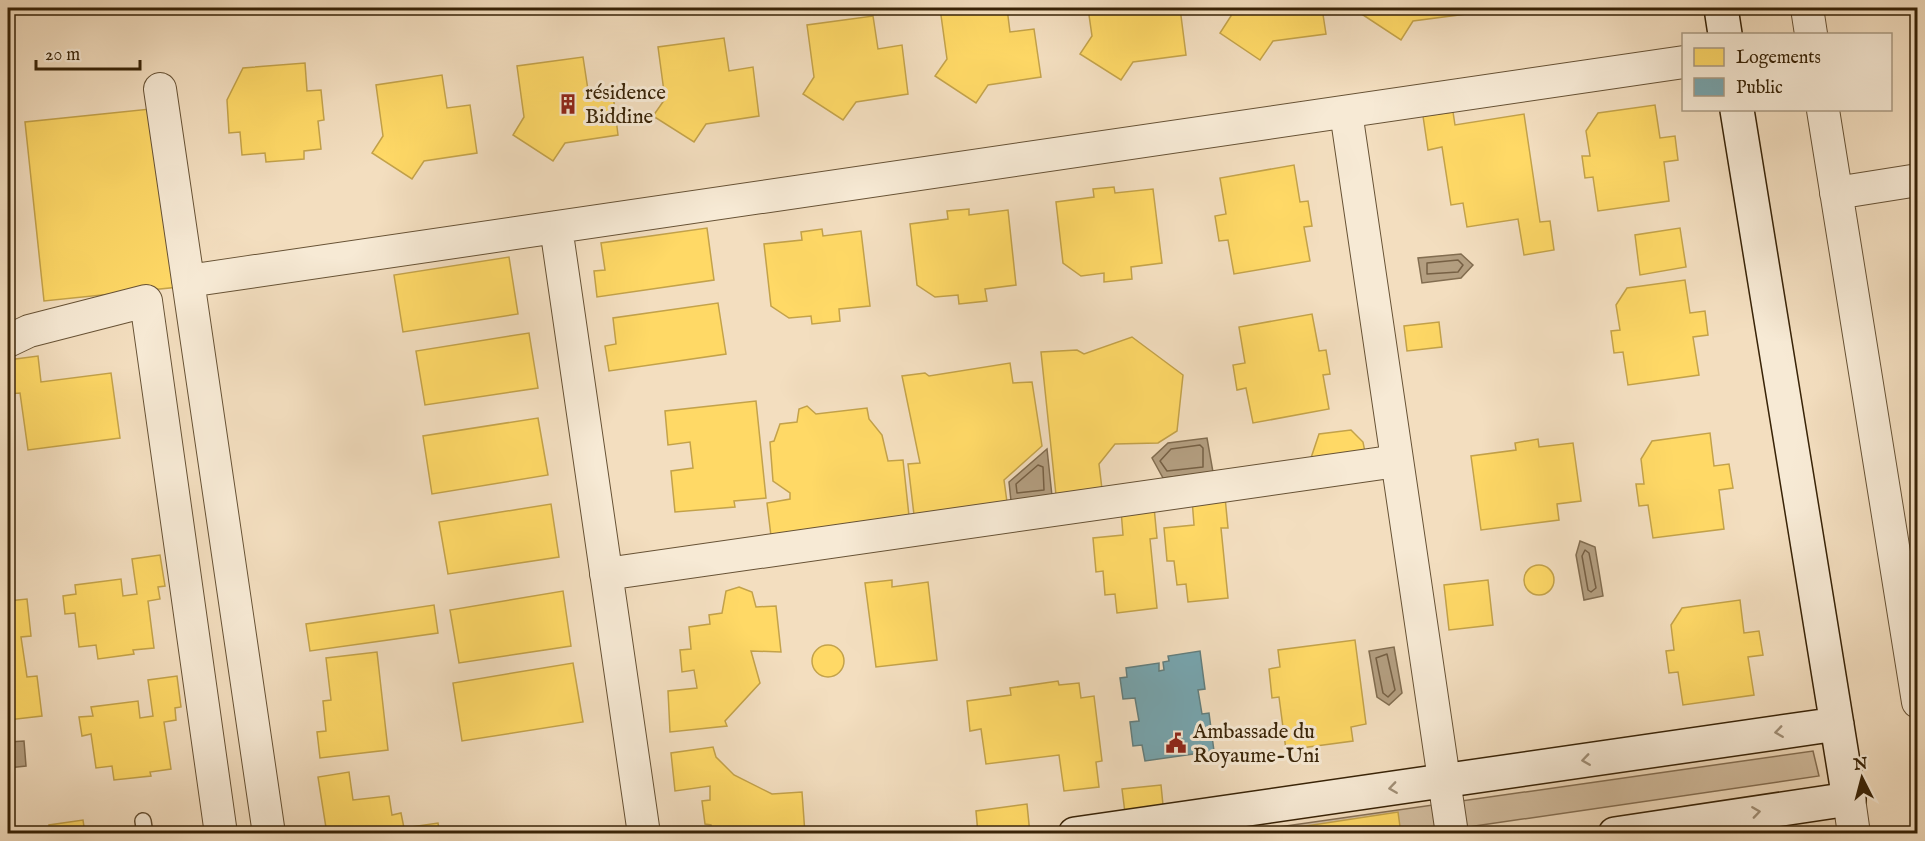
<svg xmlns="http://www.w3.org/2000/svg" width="1925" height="841" viewBox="0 0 1925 841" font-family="'IM FELL English',serif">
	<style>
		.green { fill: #d3bea0; stroke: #867054; stroke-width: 1.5 }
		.water { fill: #b39e80; stroke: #826d50; stroke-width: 1.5 }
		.homes { fill: #ffd966; stroke: #c3a24a; stroke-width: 1.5 }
		.public { fill: #76a5af; stroke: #637e7d; stroke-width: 1.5 }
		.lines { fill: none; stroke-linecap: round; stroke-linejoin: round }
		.shore { stroke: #766044; stroke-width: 1.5 }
		.lane-casing { stroke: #675235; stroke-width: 18 }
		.street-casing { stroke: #675235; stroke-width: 34 }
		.secondary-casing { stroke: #382307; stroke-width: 36 }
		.lane { stroke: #f7ead5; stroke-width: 15 }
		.street { stroke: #f7ead5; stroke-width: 32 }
		.secondary { stroke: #f7ead5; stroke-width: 33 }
		.oneway { stroke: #a19078 }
		.labels { text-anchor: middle; stroke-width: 6; stroke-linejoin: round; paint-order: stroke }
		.poi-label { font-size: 21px; fill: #382307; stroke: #f7ead5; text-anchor: start }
	</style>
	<rect width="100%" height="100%" fill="#f3debf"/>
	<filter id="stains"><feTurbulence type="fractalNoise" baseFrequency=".00333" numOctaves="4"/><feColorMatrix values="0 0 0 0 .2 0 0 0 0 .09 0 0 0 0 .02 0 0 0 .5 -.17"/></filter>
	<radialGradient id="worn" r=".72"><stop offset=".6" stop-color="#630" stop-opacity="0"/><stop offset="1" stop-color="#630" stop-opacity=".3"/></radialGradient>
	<path class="green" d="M1813 751 1819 776 1427 833 1230 834Z"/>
	<path class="water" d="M1461 254 1473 265 1461 278 1422 283 1418 258Z
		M1207 438 1213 472 1163 478 1152 458 1168 443Z
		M1047 449 1052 496 1011 501 1009 482Z
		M1580 541 1595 547 1603 596 1584 600 1576 555Z
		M1394 647 1402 693 1389 705 1377 697 1369 651Z
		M24 741 26 766 8 768V742Z"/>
	<path class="homes" d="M940 8H1007L1010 32 1034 29 1041 77 988 85 976 103 935 76 947 59Z
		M1088 8H1180L1186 55 1133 62 1121 80 1080 54 1092 36Z
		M1230 8H1322L1326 34 1273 41 1260 60 1220 33 1231 16Z
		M1364 8H1465L1466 14 1413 21 1401 40 1360 13Z
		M873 16 878 49 902 45 908 94 856 102 843 120 803 94 814 77 807 25Z
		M724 38 729 71 753 67 759 116 706 124 694 142 653 116 665 99 658 47Z
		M583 57 588 90 612 86 618 135 565 143 553 161 513 135 524 117 517 66Z
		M305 63 307 91 321 90 324 120 318 121 321 149 304 151V159L266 162 265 153 242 155 240 132 229 133 227 100 243 68Z
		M442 75 447 108 470 105 477 153 424 161 412 179 372 153 383 136 376 85Z
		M1655 105 1660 138 1675 136 1678 160 1664 162 1669 201 1598 211 1593 177 1585 178 1582 156H1590L1586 131 1598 113Z
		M160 108 179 287 44 301 25 122Z
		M1453 112 1455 125 1524 114 1540 222 1550 221 1554 250 1524 255 1518 219 1467 227 1463 203 1451 205 1442 147 1428 150 1423 116Z
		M1294 165 1300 202 1308 201 1312 226 1304 227 1310 261 1234 274 1228 240 1219 241 1215 216 1226 214 1220 178Z
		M1114 187 1115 193 1153 189 1162 263 1131 267 1132 279 1104 282V273L1081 276 1063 263 1056 202 1094 197 1093 189Z
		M969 209V215L1008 210 1016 285 985 289 987 301 959 304 958 295 935 297 917 285 910 224 948 219 947 211Z
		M707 228 714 280 597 297 594 271 605 270 601 243Z
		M1680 228 1686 267 1640 275 1635 235Z
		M822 229 823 236 861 231 870 306 839 309 840 321 812 324 811 316 789 318 771 306 764 244 802 240 801 232Z
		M509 257 518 314 403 332 394 275Z
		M1685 280 1690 313 1705 311 1708 335 1693 337 1699 375 1628 385 1623 352 1614 353 1611 331 1620 330 1616 305 1627 288Z
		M718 303 726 354 609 371 605 346 616 344 613 318Z
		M1312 314 1319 351 1326 350 1330 374 1323 375 1329 409 1253 423 1246 388 1237 390 1233 365 1245 363 1239 327Z
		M1439 322 1442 347 1407 351 1404 326Z
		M529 333 538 388 425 405 416 351Z
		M1132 337 1183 375 1177 431 1158 443 1115 444 1099 464 1102 489 1056 495 1041 352 1077 350 1084 354Z
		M38 356 41 382 111 373 120 438 28 450 20 393 8 394V360Z
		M1010 363 1013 383 1032 382 1042 446 1004 480 1007 502 914 515 908 464 920 463 902 376 925 373 929 376Z
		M756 401 766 498 734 501 735 507 675 512 671 471 693 468 690 442 668 445 665 411Z
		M807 406 816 414 867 408 869 419 882 435 888 461 903 460 909 516 771 536 767 503 790 499V493L773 481 770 442 774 441 780 424 797 422 799 409Z
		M538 418 548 475 432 494 423 436Z
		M1351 430 1363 442 1365 452 1311 458 1319 434Z
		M1710 433 1714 466 1729 464 1733 488 1719 490 1724 529 1653 538 1648 505 1639 506 1636 484H1644L1641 459 1652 441Z
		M1538 439 1539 447 1573 443 1581 501 1557 504 1559 520 1481 530 1471 456 1516 450 1515 443Z
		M1225 497 1228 528H1221L1228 598 1188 602 1186 584 1177 585 1174 561H1167L1164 528 1194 525 1192 499Z
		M551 504 559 557 448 574 439 522Z
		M1154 507 1157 538 1150 539 1157 608 1117 613 1115 594 1105 595 1103 571 1096 572 1093 538 1123 535 1121 510Z
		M160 555 165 586 158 587 160 599 148 601 154 648 133 650 134 654 98 659 96 645 79 647 75 613 65 614 63 596 76 594 75 585 121 579 123 596 137 594 132 559Z
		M1524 580a15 15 0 1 1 30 0a15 15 0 1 1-30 0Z
		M892 580V587L928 582 937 660 876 667 865 583Z
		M1488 580 1493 625 1449 630 1444 585Z
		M739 587 752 592 756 607 776 606 781 652 751 651 760 683 725 721 727 726 670 732 668 691 697 688 694 670 682 672 680 650 691 649 689 627 710 624 709 615 722 613 726 591Z
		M563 591 571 646 459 663 450 610Z
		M27 599 31 636 21 637 27 677 37 676 42 716 8 720V601Z
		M1740 600 1744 633 1759 631 1763 655 1748 657 1754 695 1683 705 1678 672 1669 673 1666 651 1674 650 1671 625 1682 608Z
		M434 605 438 633 310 651 306 624Z
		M1355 640 1366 724 1351 727 1353 741 1286 750 1279 697 1272 698 1269 669 1280 667 1278 650Z
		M812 661a16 16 0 1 1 32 0a16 16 0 1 1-32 0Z
		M377 652 388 750 320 758 317 732 326 731 323 701 331 700 326 658Z
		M573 663 583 722 462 741 453 683Z
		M177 676 181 707 175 708 176 720 164 722 171 769 150 772 151 776 114 780 112 766 96 768 91 734 82 736 79 717 93 716 91 707 138 701 140 718 153 716 148 680Z
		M1058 681 1059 685 1079 683 1081 698 1094 696 1102 761 1096 762 1099 787 1064 791 1059 755 986 764 981 729 970 731 967 701 1011 695 1010 688Z
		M713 747 716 757 734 775 772 794 802 792 805 834H712L711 825 705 824 702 801 710 800V786L675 791 671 753Z
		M349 772 353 800 389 796 392 815 401 813 404 828 438 823 440 834H327L318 777Z
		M1161 785 1164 815 1126 821 1122 789Z
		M1027 804 1030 834H978L976 811Z
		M1398 812 1401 834H1254Z
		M83 820 85 834H50L49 825Z"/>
	<path class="public" d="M1200 651 1205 689 1198 690 1202 714 1209 713 1214 751 1145 761 1142 745 1133 746 1130 722 1139 721 1135 698 1123 699 1120 678 1127 677 1126 668 1159 663V671L1164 670 1163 662 1169 661 1168 656Z"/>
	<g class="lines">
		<path class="shore" d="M1458 260 1463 265 1458 272 1427 274V263Z
			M1200 445 1203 448V467L1167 471 1160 461 1171 449Z
			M1038 465 1043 467 1044 490 1017 493 1016 484Z
			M1585 550 1589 553 1596 588 1591 592 1588 590 1582 556Z
			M1387 654 1395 690 1388 697 1383 693 1376 658Z"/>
		<g class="lane-casing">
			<path id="lane" d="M143 821 145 834"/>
		</g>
		<g class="street-casing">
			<path id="street" d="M1807 8 1811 34
				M160 89 269 834
				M1823 110 1918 702
				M1346 112 1452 834
				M1836 193 1918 180
				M556 227 644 834
				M188 281 1684 62
				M8 341 29 331 146 301 221 834
				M606 574 1397 461
				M1849 799 1854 834"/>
		</g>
		<g class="secondary-casing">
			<path id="secondary" d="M1721 8 1725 34
				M1075 834 1837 724
				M1615 834 1849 799 1737 110"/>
		</g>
		<use href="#lane" class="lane"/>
		<use href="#street" class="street"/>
		<use href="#secondary" class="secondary"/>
	</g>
	<defs><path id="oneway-chevron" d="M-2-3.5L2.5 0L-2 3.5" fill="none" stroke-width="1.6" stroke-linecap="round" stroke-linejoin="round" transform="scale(1.5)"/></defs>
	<g class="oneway">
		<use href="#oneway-chevron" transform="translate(1779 732) rotate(172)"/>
		<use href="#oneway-chevron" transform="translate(1586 760) rotate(172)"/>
		<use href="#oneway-chevron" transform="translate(1393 788) rotate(172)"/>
		<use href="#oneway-chevron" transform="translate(1756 812) rotate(-8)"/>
	</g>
	<defs>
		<g id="building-bare" transform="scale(1.62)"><path d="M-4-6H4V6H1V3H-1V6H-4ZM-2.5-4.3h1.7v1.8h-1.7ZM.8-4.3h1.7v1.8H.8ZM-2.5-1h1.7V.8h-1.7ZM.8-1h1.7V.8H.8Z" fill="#8f2418" stroke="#f7ead5" stroke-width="2.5" paint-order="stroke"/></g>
		<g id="civic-bare" transform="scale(1.62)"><path d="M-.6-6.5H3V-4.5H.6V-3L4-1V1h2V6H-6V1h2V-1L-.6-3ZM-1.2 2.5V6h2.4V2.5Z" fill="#8f2418" stroke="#f7ead5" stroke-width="2.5" paint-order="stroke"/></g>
	</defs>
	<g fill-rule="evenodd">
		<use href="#building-bare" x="568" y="104"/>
		<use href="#civic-bare" x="1176" y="743"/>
	</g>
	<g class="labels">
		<g class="poi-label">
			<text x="585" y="99">résidence<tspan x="585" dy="24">Biddine</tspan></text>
			<text x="1193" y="738">Ambassade du<tspan x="1193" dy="24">Royaume-Uni</tspan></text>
		</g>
	</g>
	<rect width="1925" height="841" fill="none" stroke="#f3debf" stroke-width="30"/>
	<rect x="9" y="9" width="1907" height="823" fill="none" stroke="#382307" stroke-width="3"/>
	<rect x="15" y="15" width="1895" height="811" fill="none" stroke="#382307" stroke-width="1.5"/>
	<rect x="1682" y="33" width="210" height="78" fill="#f7ead5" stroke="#ab9a83" stroke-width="1.5"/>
	<rect x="1694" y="48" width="30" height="18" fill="#ffd966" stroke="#ab9a83" stroke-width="1.5"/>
	<text x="1736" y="63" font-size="18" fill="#382307">Logements</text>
	<rect x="1694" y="78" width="30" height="18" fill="#76a5af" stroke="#ab9a83" stroke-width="1.5"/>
	<text x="1736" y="93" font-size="18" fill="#382307">Public</text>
	<g transform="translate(1862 778) rotate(354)" stroke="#f7ead5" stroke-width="4.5" paint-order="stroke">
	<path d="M0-4.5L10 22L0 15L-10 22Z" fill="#382307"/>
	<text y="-9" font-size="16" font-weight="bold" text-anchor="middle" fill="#382307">N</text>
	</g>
	<path d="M36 60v9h104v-9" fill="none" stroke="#382307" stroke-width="3"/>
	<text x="45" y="60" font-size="18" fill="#382307" stroke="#f7ead5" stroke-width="4.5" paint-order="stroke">20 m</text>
	<rect width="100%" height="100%" filter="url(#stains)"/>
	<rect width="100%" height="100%" fill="url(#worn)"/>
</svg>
